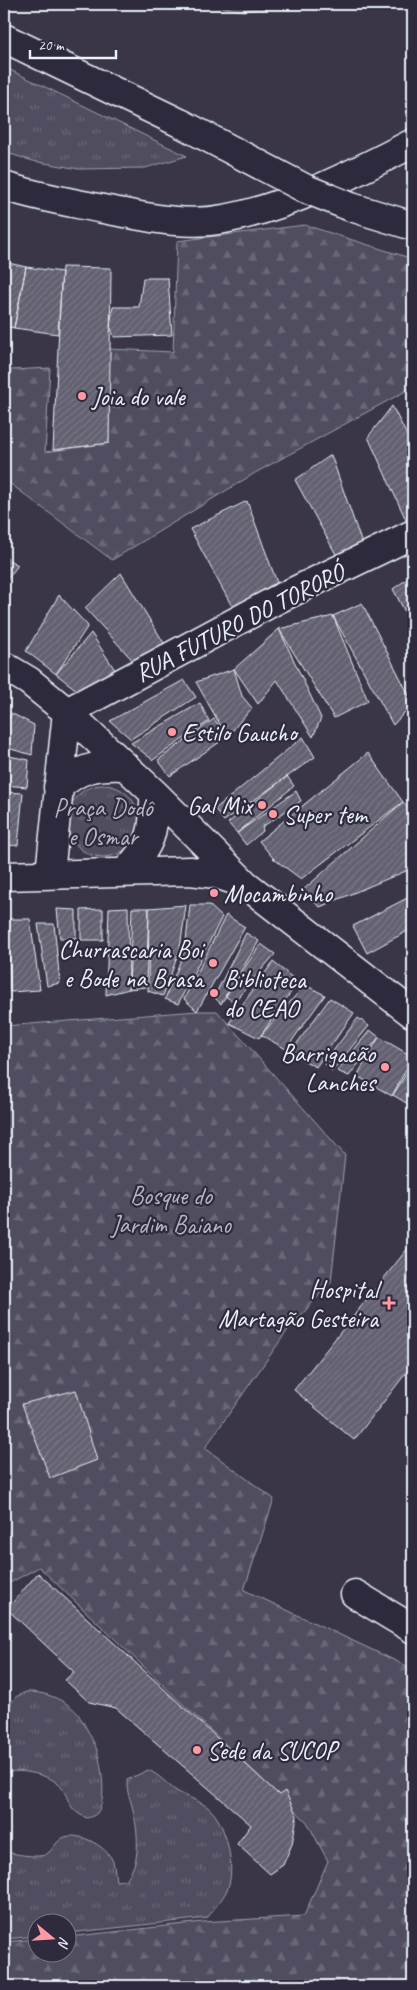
<svg xmlns="http://www.w3.org/2000/svg" width="417" height="1990" viewBox="0 0 417 1990" font-family="Caveat,sans-serif">
	<style>
		.grass { fill: url(#grass-tufts); stroke: #9ca0ac }
		.forest { fill: url(#forest-firs); stroke: #9ca0ac }
		.building { fill: url(#building-hatch); stroke: #e8f1f8 }
		.lines { fill: none; stroke-linecap: round; stroke-linejoin: round }
		.minor-casing { stroke: #e8f1f8; stroke-width: 31 }
		.minor { stroke: #2f2a3d; stroke-width: 28 }
		.minor-bridge-casing { stroke: #e8f1f8; stroke-width: 31; stroke-linecap: butt }
		.minor-bridge { stroke: #2f2a3d; stroke-width: 28 }
		.poi-dot { fill: #ff9aa2; stroke: #2f2a3d; stroke-width: 2 }
		.labels { text-anchor: middle; stroke-width: 4.5; stroke-linejoin: round; paint-order: stroke }
		.poi-label { font-size: 25px; fill: #e8f1f8; stroke: #2f2a3d; text-anchor: start }
		.street-label { font-size: 25px; fill: #e8f1f8; stroke: #2f2a3d }
		.park-label { font-size: 25px; fill: #b3b8c2; stroke: #2f2a3d }
	</style>
	<defs>
		<pattern id="grass-tufts" width="24" height="20" patternUnits="userSpaceOnUse" patternTransform="scale(1.25)"><rect width="24" height="20" fill="#504e5f"/><path d="M3 7l-1-3M5 7V3M7 7l1-3M15 17l-1-3M17 17v-4M19 17l1-3" fill="none" stroke="#696877"/></pattern>
		<pattern id="forest-firs" width="22" height="20" patternUnits="userSpaceOnUse" patternTransform="scale(1.25)"><rect width="22" height="20" fill="#504e5f"/><path d="M5 1l3.5 6h-7zM16 11l3.5 6h-7z" fill="#696877"/></pattern>
		<pattern id="building-hatch" width="6" height="6" patternUnits="userSpaceOnUse" patternTransform="scale(1.25)"><rect width="6" height="6" fill="#636171"/><path d="M-1 1l2-2M0 6l6-6M5 7l2-2" fill="none" stroke="#797886"/></pattern>
	</defs>
	<rect width="100%" height="100%" fill="#3a3648"/>
	<filter id="ink" filterUnits="userSpaceOnUse"><feTurbulence type="fractalNoise" baseFrequency=".02" numOctaves="2"/><feDisplacementMap in="SourceGraphic" scale="10" xChannelSelector="R" yChannelSelector="G"/><feConvolveMatrix kernelMatrix="1 2 1 2 8 2 1 2 1" color-interpolation-filters="sRGB"/></filter>
	<g filter="url(#ink)">
		<path class="grass" d="M4 67 187 156 145 168 79 169 33 161 4 152Z
			M67 821a36 36 0 1 1 72 0a36 36 0 1 1-72 0Z
			M26 1692C43 1691 67 1700 78 1714 84 1723 90 1735 95 1745 101 1759 108 1801 97 1813 94 1816 91 1817 87 1818 64 1809 71 1794 57 1783 48 1775 13 1766 4 1775 4 1752 0 1715 15 1698 18 1695 22 1694 26 1692Z
			M148 1770C160 1775 167 1785 178 1792 187 1797 197 1800 206 1806 226 1819 237 1869 227 1890 222 1900 213 1910 207 1918L68 1933V1922H38L37 1936 4 1939V1851C12 1854 37 1858 45 1855 53 1851 56 1840 65 1837 80 1832 108 1847 113 1862 115 1868 115 1875 116 1881L125 1880C142 1863 138 1831 133 1810 130 1796 127 1796 127 1780Z"/>
		<path class="forest" d="M204 4H319L242 11Z
			M305 225 413 259V387L255 473 112 560 4 479V414L11 370 50 368 45 452 109 443V349L173 352 177 241Z
			M197 1011H217L345 1155 331 1282 287 1331 205 1448 274 1499 244 1590 413 1669V1986H4V1942L37 1939 38 1952H68V1937L203 1922 304 1916 328 1861 307 1822 39 1567 4 1586V1026Z"/>
		<path class="building" d="M4 262 26 267 14 328 4 326Z
			M26 267 62 272 58 334 14 328Z
			M62 267 111 268 109 443 53 450Z
			M143 278H168L172 335 114 337 110 326 113 307H139Z
			M392 406 413 447 412 533 368 437Z
			M331 455 366 555 343 567 295 480Z
			M247 501 279 588 235 612 190 529Z
			M4 557 18 565 4 584Z
			M121 573 167 648 136 664 85 608Z
			M413 575V627L393 589Z
			M59 595 88 626 56 674 26 651Z
			M362 603 413 703 393 725 333 616Z
			M333 616 368 701 334 718 279 629Z
			M279 629 321 718 313 737 277 680 258 704 234 669Z
			M91 633 119 676 82 694 56 674Z
			M234 669 242 696 252 708 227 737 196 682Z
			M184 680 196 697 131 739 110 721Z
			M200 703 209 721 153 760 131 743Z
			M11 713 34 725 32 755 4 747V732Z
			M214 719 227 737 170 776 158 760Z
			M303 737 315 757 224 821 215 809Z
			M368 753 403 802 301 879 274 859 259 841Z
			M4 755 29 760 27 787 4 785Z
			M287 776 294 786 237 833 228 823Z
			M296 791 301 801 262 827 263 831 246 845 237 833Z
			M4 792 23 793 18 845 4 846Z
			M403 802 413 815V868L320 907 302 891Z
			M413 895V928L367 953 353 926Z
			M186 905 180 949 163 996 148 991 149 908Z
			M190 905H209L222 917 178 1004 165 999 185 950Z
			M128 907 129 989 106 995 109 908Z
			M132 908H149L146 987 129 989Z
			M57 909 76 910V938H60Z
			M103 909V940H81V910Z
			M226 915 245 927 197 1011 184 999Z
			M8 919H30L40 990 10 992Z
			M38 924H54L60 983 47 986Z
			M246 933 259 941 221 1004 214 997Z
			M261 944 275 954 234 1002 225 996Z
			M273 962 298 982 259 1038 229 1023Z
			M305 985 325 995 286 1049 261 1035Z
			M330 998 354 1013 316 1067 290 1053Z
			M358 1018 369 1026 332 1071 324 1063Z
			M370 1030 379 1037 349 1076 337 1071Z
			M379 1037 413 1057 392 1096 357 1076Z
			M413 1063V1107L393 1095Z
			M413 1242V1364L354 1440 294 1390Z
			M76 1390 97 1460 50 1478 22 1404Z
			M38 1573 279 1795 285 1791 297 1816 292 1844 283 1865 270 1874 237 1844 251 1825 116 1708 89 1702 65 1680 74 1672 7 1609Z"/>
		<g class="lines">
			<g class="minor-casing">
				<path id="minor" d="M4 38 182 124
					M4 186C37 197 69 202 103 209 142 216 184 227 224 219 286 208 357 172 413 143
					M4 666 29 681 67 712 154 793 245 884 413 1014
					M67 712 278 599 413 534
					M58 787C80 768 95 765 123 766
					M125 872C152 845 155 831 154 793
					M50 873 67 712
					M4 876 190 871 216 874 243 883
					M355 1594 413 1629"/>
			</g>
			<use href="#minor" class="minor"/>
			<g class="minor-bridge-casing">
				<path id="minor-bridge" d="M182 124 306 189 351 207 413 226"/>
			</g>
			<use href="#minor-bridge" class="minor-bridge"/>
		</g>
	</g>
	<g class="poi-dot">
		<circle cx="82" cy="396" r="5"/>
		<circle cx="172" cy="732" r="5"/>
		<circle cx="262" cy="805" r="5"/>
		<circle cx="273" cy="814" r="5"/>
		<circle cx="214" cy="893" r="5"/>
		<circle cx="213" cy="963" r="5"/>
		<circle cx="214" cy="993" r="5"/>
		<circle cx="385" cy="1067" r="5"/>
		<path d="M386.5 1295.5h5v5h5v5h-5v5h-5v-5h-5v-5h5z"/>
		<circle cx="197" cy="1750" r="5"/>
	</g>
	<g class="labels">
		<g class="poi-label">
			<text x="92" y="405">Joia do vale</text>
			<text x="182" y="741">Estilo Gaucho</text>
			<text x="252" y="814" text-anchor="end">Gal Mix</text>
			<text x="283" y="823">Super tem</text>
			<text x="224" y="902">Mocambinho</text>
			<text x="203" y="958" text-anchor="end">Churrascaria Boi<tspan x="203" dy="29">e Bode na Brasa</tspan></text>
			<text x="224" y="988">Biblioteca<tspan x="224" dy="29">do CEAO</tspan></text>
			<text x="375" y="1062" text-anchor="end">Barrigacão<tspan x="375" dy="29">Lanches</tspan></text>
			<text x="378" y="1298" text-anchor="end">Hospital<tspan x="378" dy="29">Martagão Gesteira</tspan></text>
			<text x="207" y="1759">Sede da SUCOP</text>
		</g>
		<g class="street-label">
			<text transform="translate(239 622) rotate(-27)" y="9">RUA FUTURO DO TORORÓ</text>
		</g>
		<g class="park-label">
			<text x="103" y="816">Praça Dodô<tspan x="103" dy="29">e Osmar</tspan></text>
			<text x="171" y="1204">Bosque do<tspan x="171" dy="29">Jardim Baiano</tspan></text>
		</g>
	</g>
	<rect width="417" height="1990" fill="none" stroke="#2f2a3d" stroke-width="20"/>
	<rect x="10" y="10" width="397" height="1970" fill="none" stroke="#e8f1f8" stroke-width="2" filter="url(#ink)"/>
	<g transform="translate(52 1938) rotate(108)"><circle r="24" fill="#2f2a3d" stroke="#797a88"/>
	<path d="M0-4L9 19L0 12L-9 19Z" fill="#ff9aa2"/>
	<text y="-8" font-size="14" font-weight="bold" text-anchor="middle" fill="#e8f1f8">N</text>
	</g>
	<path d="M30 50v8h86v-8" fill="none" stroke="#e8f1f8" stroke-width="2.5"/>
	<text x="38" y="50" font-size="15" fill="#e8f1f8" stroke="#2f2a3d" stroke-width="4" paint-order="stroke">20 m</text>
</svg>
